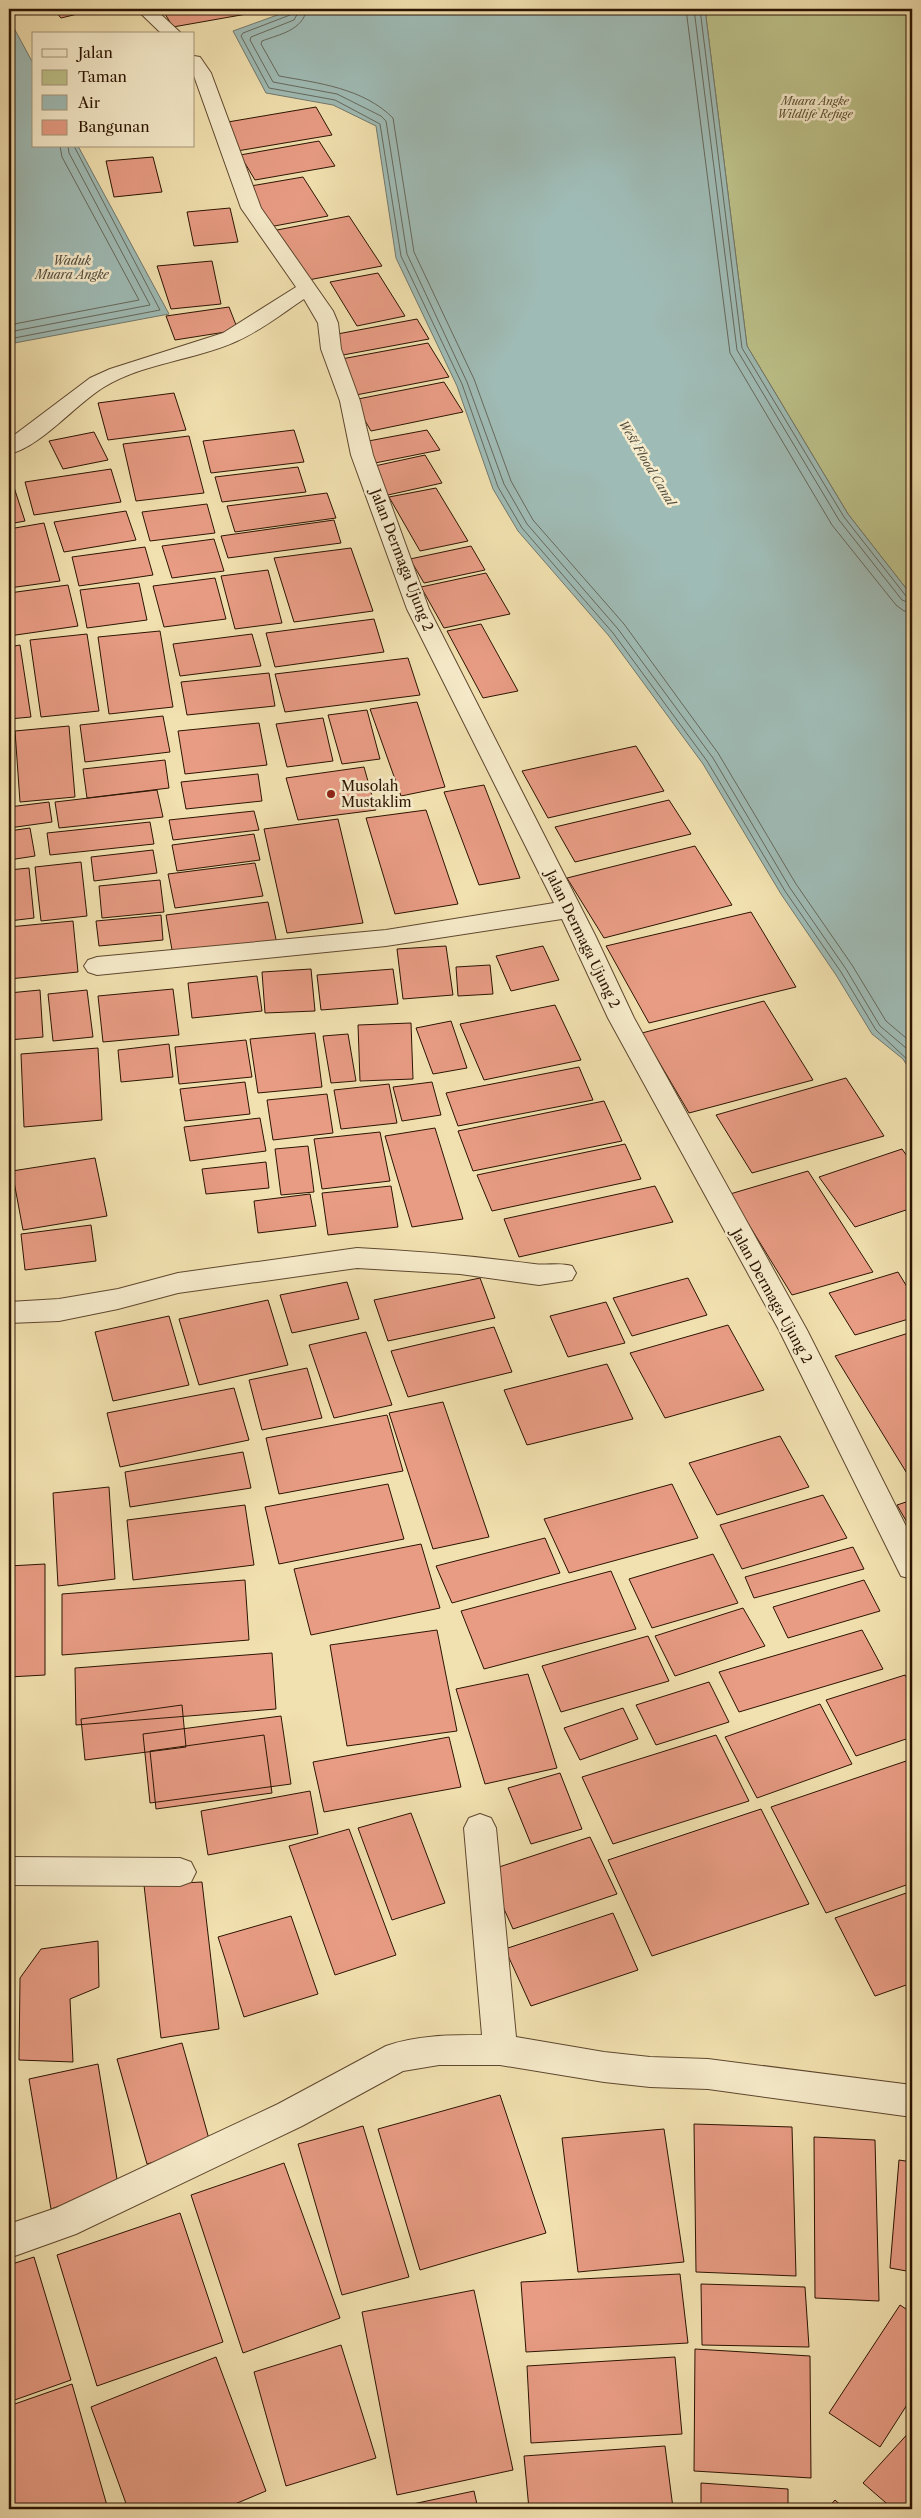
<svg xmlns="http://www.w3.org/2000/svg" width="921" height="2518" viewBox="0 0 921 2518" font-family="'Libre Caslon Text',serif">
	<style>
		.green { fill: #bdc28a; stroke: #746b46 }
		.water { fill: #9fbbb5; stroke: #71786d }
		.lines { fill: none; stroke-linecap: round; stroke-linejoin: round }
		.shore { stroke: #66685c; stroke-width: 1 }
		.building { fill: #e89c84; stroke: #2c1402 }
		.minor-casing { stroke: #5e472e; stroke-width: 2 }
		.minor { fill: #f7eccc; fill-rule: evenodd }
		.poi-dot { fill: #8f2418; stroke: #f7eccc; stroke-width: 2 }
		.labels { text-anchor: middle; stroke-width: 5; stroke-linejoin: round; paint-order: stroke }
		.far-park-label { font-size: 11px; font-style: italic; fill: #5f5132; stroke: #f7eccc }
		.far-water-label { font-size: 12px; font-style: italic; fill: #544e41; stroke: #f7eccc }
		.street-label { font-size: 14px; fill: #2c1402; stroke: #f7eccc }
		.poi-label { font-size: 14px; fill: #2c1402; stroke: #f7eccc; text-anchor: start }
	</style>
	<rect width="100%" height="100%" fill="#f2e1b0"/>
	<filter id="stains"><feTurbulence type="fractalNoise" baseFrequency=".004" numOctaves="4"/><feColorMatrix values="0 0 0 0 .2 0 0 0 0 .09 0 0 0 0 .02 0 0 0 .5 -.17"/></filter>
	<radialGradient id="worn" r=".72"><stop offset=".6" stop-color="#630" stop-opacity="0"/><stop offset="1" stop-color="#630" stop-opacity=".3"/></radialGradient>
	<path class="green" d="M705 9H912V596L848 514 747 346Z"/>
	<path class="water" d="M294 9H705L747 346 848 514 912 596V1073L903 1059 872 1034 836 975 781 894 703 764 609 636 518 531 493 489 457 386 396 258 376 126 333 105 266 93 233 31Z
		M9 19 34 65V146H78L169 314 9 344Z"/>
	<g class="lines">
		<path class="shore" d="M293 9 290 15 243 33 241 36 269 88 335 100 380 124 401 256 462 384 498 487 522 528 613 633 707 761 785 891 841 972 876 1030 912 1064
			M300 9 294 20 251 37 250 40 273 82 337 94 381 116 386 121 407 254 467 382 504 484 527 524 618 629 713 758 790 888 846 969 880 1026 912 1053
			M307 9C302 31 280 34 262 41L261 44 279 76C318 83 363 88 393 118L414 252 474 379 511 481 533 520 624 624 718 753 796 884 852 965 886 1021 912 1043
			M686 9 730 353 832 525 896 605 904 611 912 612
			M694 9 737 350 839 520 902 600 912 604
			M700 9 742 348 844 517 906 596 912 598
			M9 325 139 300 62 157 60 146
			M9 332 150 305 69 153 68 146
			M9 339 160 310 74 146"/>
	</g>
	<path class="building" d="M53 9H98L61 18Z
		M162 9H275L173 27Z
		M316 107 332 135 237 151 222 123Z
		M319 141 335 166 255 180 240 155Z
		M153 157 162 192 114 197 106 161Z
		M303 177 328 216 269 227 245 187Z
		M230 208 238 242 194 246 187 212Z
		M349 216 382 266 303 281 272 231Z
		M212 261 221 304 171 309 157 266Z
		M378 273 405 316 357 326 330 282Z
		M229 307 238 330 175 340 166 316Z
		M417 319 429 339 343 355 332 335Z
		M428 343 449 377 356 395 336 360Z
		M444 382 463 412 371 431 353 400Z
		M174 393 186 430 108 440 98 403Z
		M294 430 304 462 211 473 203 441Z
		M427 430 440 450 375 463 363 442Z
		M94 432 108 460 63 469 49 441Z
		M189 436 204 493 136 501 123 444Z
		M425 455 442 483 388 495 370 467Z
		M298 467 306 492 222 502 215 477Z
		M111 469 121 502 34 515 25 482Z
		M9 472 25 521 9 524Z
		M436 488 468 541 420 551 389 497Z
		M327 493 336 518 235 532 227 506Z
		M207 504 215 533 150 541 142 512Z
		M126 511 136 540 64 552 54 522Z
		M334 520 341 543 228 558 221 536Z
		M44 523 60 581 9 588V529Z
		M214 539 224 571 172 578 162 546Z
		M471 546 485 570 424 583 410 559Z
		M145 547 153 575 79 586 72 557Z
		M351 548 373 611 294 622 274 558Z
		M268 570 282 623 235 629 221 576Z
		M486 573 510 614 444 628 421 587Z
		M215 578 226 619 164 627 153 586Z
		M139 583 147 620 87 628 80 590Z
		M68 585 78 626 9 636V593Z
		M374 619 384 652 275 667 266 633Z
		M481 624 518 691 483 698 447 631Z
		M160 631 173 707 109 714 98 637Z
		M87 634 99 711 41 717 30 640Z
		M252 634 261 666 180 676 173 644Z
		M20 645 31 717 9 719V647Z
		M408 658 420 695 285 712 275 674Z
		M269 673 275 706 187 715 181 682Z
		M417 702 445 787 401 796 370 709Z
		M367 710 380 759 342 764 328 715Z
		M163 716 170 752 85 762 80 725Z
		M323 718 333 761 287 767 276 724Z
		M259 723 267 765 185 774 178 731Z
		M69 726 75 797 20 802 15 731Z
		M636 746 664 791 548 818 522 771Z
		M165 760 169 788 87 798 83 769Z
		M364 767 376 810 298 820 286 778Z
		M258 774 262 801 186 809 181 782Z
		M484 785 520 878 479 885 444 792Z
		M157 790 163 817 59 828 55 802Z
		M669 800 691 834 575 862 555 827Z
		M49 802 52 822 9 828V807Z
		M426 810 458 904 395 914 366 818Z
		M254 811 259 830 173 840 169 820Z
		M338 819 363 923 287 933 264 829Z
		M150 822 154 844 50 855 47 833Z
		M30 828 35 856 9 860V831Z
		M254 834 260 860 177 871 172 845Z
		M695 846 732 905 604 938 567 878Z
		M153 850 157 873 94 881 91 857Z
		M81 862 87 916 41 921 35 867Z
		M255 863 263 896 175 908 168 874Z
		M29 868 34 918 9 921V870Z
		M160 880 164 912 102 918 99 886Z
		M268 902 277 944 173 956 166 915Z
		M751 912 796 987 649 1023 606 946Z
		M161 915 163 940 99 946 96 921Z
		M73 921 78 972 9 979V927Z
		M446 946 453 995 403 999 397 949Z
		M543 946 559 980 511 991 496 956Z
		M490 965 493 994 458 996 456 967Z
		M311 969 315 1011 265 1013 262 972Z
		M393 969 398 1004 321 1010 317 975Z
		M257 976 262 1011 192 1018 188 983Z
		M173 989 179 1035 103 1042 98 996Z
		M40 990 43 1037 9 1040V993Z
		M87 990 93 1037 53 1041 48 994Z
		M764 1001 813 1080 689 1113 642 1033Z
		M555 1005 581 1060 484 1080 460 1024Z
		M451 1021 467 1068 433 1074 416 1028Z
		M411 1023 413 1079 360 1081 358 1025Z
		M315 1033 322 1087 258 1093 250 1039Z
		M348 1034 356 1081 331 1083 323 1036Z
		M246 1040 252 1077 179 1084 175 1047Z
		M169 1044 173 1077 121 1082 118 1050Z
		M98 1048 102 1120 24 1127 21 1054Z
		M579 1067 593 1100 458 1126 446 1093Z
		M846 1078 884 1136 752 1173 716 1115Z
		M245 1082 250 1114 185 1121 180 1089Z
		M432 1082 441 1115 402 1121 393 1087Z
		M389 1084 397 1123 341 1129 334 1090Z
		M327 1094 333 1133 273 1140 267 1100Z
		M604 1101 622 1141 473 1171 458 1131Z
		M260 1118 266 1151 190 1161 184 1127Z
		M435 1128 463 1219 412 1227 385 1136Z
		M380 1132 390 1181 322 1189 314 1139Z
		M625 1144 641 1179 492 1211 477 1175Z
		M308 1146 314 1192 281 1195 275 1149Z
		M902 1149 912 1163V1208L855 1227 819 1177Z
		M95 1158 107 1216 23 1230 12 1171Z
		M266 1162 269 1188 206 1194 202 1169Z
		M808 1171 873 1272 792 1295 730 1194Z
		M391 1186 398 1227 328 1235 322 1193Z
		M655 1186 673 1222 519 1257 504 1219Z
		M310 1194 316 1226 258 1233 254 1201Z
		M91 1225 96 1261 25 1270 21 1234Z
		M9 1240 14 1277 9 1278Z
		M898 1272 912 1295V1318L855 1335 829 1293Z
		M480 1278 495 1318 388 1341 374 1300Z
		M688 1278 707 1315 632 1336 613 1298Z
		M347 1282 359 1319 292 1333 280 1295Z
		M268 1300 288 1365 199 1385 179 1319Z
		M606 1302 625 1343 568 1357 550 1316Z
		M169 1316 189 1385 113 1401 95 1332Z
		M728 1325 764 1390 665 1418 630 1353Z
		M494 1327 512 1372 408 1397 391 1351Z
		M366 1332 392 1405 334 1418 309 1345Z
		M912 1332V1479L911 1480 835 1356Z
		M607 1364 633 1419 527 1445 504 1390Z
		M307 1368 322 1418 262 1430 249 1380Z
		M234 1388 249 1440 120 1467 107 1413Z
		M443 1402 489 1537 433 1549 389 1413Z
		M387 1415 403 1471 279 1494 266 1438Z
		M780 1436 809 1487 717 1515 689 1463Z
		M243 1452 251 1488 130 1507 125 1472Z
		M388 1484 404 1539 279 1564 265 1507Z
		M672 1484 698 1538 569 1573 544 1519Z
		M109 1487 115 1579 58 1586 53 1493Z
		M823 1495 847 1538 742 1569 720 1525Z
		M912 1500V1531L897 1505Z
		M245 1505 254 1565 133 1580 127 1520Z
		M545 1538 560 1573 452 1603 436 1566Z
		M421 1544 440 1608 311 1635 294 1569Z
		M853 1547 864 1569 754 1598 745 1577Z
		M713 1554 738 1603 652 1628 629 1579Z
		M45 1564V1675L9 1677V1566Z
		M611 1571 636 1629 484 1669 461 1611Z
		M245 1580 249 1640 62 1655V1594Z
		M864 1580 880 1611 788 1638 773 1607Z
		M743 1608 765 1646 675 1676 655 1636Z
		M437 1630 457 1731 347 1746 330 1645Z
		M862 1630 883 1669 739 1712 719 1672Z
		M648 1636 669 1681 561 1712 542 1666Z
		M272 1653 276 1709 76 1725 75 1668Z
		M528 1674 557 1768 485 1784 456 1689Z
		M905 1675 912 1687V1737L856 1756 826 1700Z
		M709 1682 729 1722 656 1745 636 1705Z
		M820 1704 852 1764 757 1798 725 1737Z
		M182 1705 186 1747 85 1760 81 1719Z
		M623 1708 638 1739 580 1760 564 1728Z
		M281 1716 291 1784 150 1803 143 1734Z
		M264 1735 272 1793 156 1809 150 1751Z
		M716 1735 749 1801 613 1844 582 1777Z
		M449 1737 461 1787 324 1812 313 1762Z
		M912 1759V1883L826 1913 771 1807Z
		M560 1773 582 1829 531 1844 508 1788Z
		M310 1791 318 1834 208 1855 201 1811Z
		M761 1809 809 1904 652 1956 608 1860Z
		M411 1813 445 1903 392 1920 358 1828Z
		M349 1829 396 1955 335 1975 289 1846Z
		M590 1837 617 1894 513 1929 487 1871Z
		M202 1882 219 2029 161 2038 144 1885Z
		M912 1891V1983L875 1996 835 1918Z
		M613 1913 638 1970 531 2006 505 1949Z
		M291 1916 318 1994 244 2017 218 1937Z
		M98 1941 99 1987 70 1999 73 2062 19 2060 20 1978 41 1949Z
		M182 2043 211 2146 147 2164 117 2059Z
		M98 2064 118 2185 51 2209 29 2079Z
		M500 2095 546 2233 420 2270 378 2129Z
		M694 2124 792 2127 796 2276 696 2272Z
		M363 2126 409 2277 342 2295 298 2144Z
		M664 2129 684 2262 578 2272 562 2138Z
		M814 2137 875 2140 879 2301 815 2298Z
		M899 2160 912 2162V2272L890 2268Z
		M284 2163 340 2318 243 2353 191 2195Z
		M180 2213 223 2342 97 2386 57 2255Z
		M34 2257 71 2380 9 2402V2265Z
		M680 2274 688 2343 526 2352 521 2282Z
		M701 2284 805 2287 809 2347 702 2345Z
		M474 2290 513 2470 397 2495 362 2312Z
		M900 2305 912 2313V2397L880 2447 829 2413Z
		M341 2345 376 2458 286 2486 254 2372Z
		M695 2349 810 2356 811 2478 694 2471Z
		M216 2357 266 2491 223 2509H128L91 2407Z
		M675 2357 682 2434 531 2443 527 2366Z
		M72 2384 108 2509H9V2406Z
		M912 2429V2509H893L863 2483Z
		M665 2446 673 2508 529 2509 524 2456Z
		M701 2483 788 2489V2509H701Z
		M474 2491 478 2509H389Z
		M835 2500 845 2509H827Z"/>
	<g class="lines">
		<g class="minor-casing">
			<path id="minor" d="M136 9H155L182 34H162Z
				M194 56 200 57 211 73 261 208 333 311 338 323 341 349 360 401 373 455 429 609 595 935 634 1018 807 1330 912 1538V1579L901 1576 779 1330 608 1018 562 919 386 946 97 975 88 972 84 966 88 960 97 957 386 930 554 903 407 609 351 455 340 401 321 349 318 323 304 299C283 313 260 331 237 341 196 360 143 363 104 387 76 404 39 448 9 454V439L90 378 110 369 223 333 296 287 241 208 194 76Z
				M357 1248C416 1251 475 1256 534 1264 547 1266 559 1262 572 1266L576 1273 572 1280 539 1285 460 1274 357 1268 178 1293 118 1309 59 1321 9 1323V1302L59 1299 118 1289 178 1273Z
				M480 1814 491 1818 496 1828 516 2037 604 2052 650 2057 708 2059 912 2085V2117L708 2089 650 2087 604 2082 500 2065H439L403 2071 302 2126 76 2234 9 2258V2224L56 2208 278 2104 386 2046C417 2035 449 2035 482 2035L464 1828 469 1818Z
				M9 1857 180 1858 191 1862 196 1872 191 1882 180 1886 9 1885Z"/>
		</g>
		<use href="#minor" class="minor"/>
	</g>
	<circle class="poi-dot" cx="331" cy="794" r="5"/>
	<g class="labels">
		<g class="far-park-label">
			<text x="815" y="105">Muara Angke<tspan x="815" dy="13">Wildlife Refuge</tspan></text>
		</g>
		<g class="far-water-label">
			<text x="72" y="265">Waduk<tspan x="72" dy="14">Muara Angke</tspan></text>
			<text transform="translate(647 463) rotate(59)" y="4">West Flood Canal</text>
		</g>
		<g class="street-label">
			<text transform="translate(402 560) rotate(69)" y="5">Jalan Dermaga Ujung 2</text>
			<text transform="translate(583 939) rotate(64)" y="5">Jalan Dermaga Ujung 2</text>
			<text transform="translate(772 1296) rotate(61)" y="5">Jalan Dermaga Ujung 2</text>
		</g>
		<g class="poi-label">
			<text x="341" y="791">Musolah<tspan x="341" dy="16">Mustaklim</tspan></text>
		</g>
	</g>
	<rect width="921" height="2518" fill="none" stroke="#f2e1b0" stroke-width="30"/>
	<rect x="10" y="10" width="901" height="2498" fill="none" stroke="#2c1402" stroke-width="2.5"/>
	<rect x="15" y="15" width="891" height="2488" fill="none" stroke="#2c1402"/>
	<rect x="32" y="32" width="162" height="115" fill="#f7eccc" stroke="#a6967b"/>
	<rect x="42" y="49" width="25" height="8" fill="#f7eccc" stroke="#a6967b"/>
	<text x="78" y="58" font-size="15" fill="#2c1402">Jalan</text>
	<rect x="42" y="70" width="25" height="15" fill="#bdc28a" stroke="#a6967b"/>
	<text x="78" y="82" font-size="15" fill="#2c1402">Taman</text>
	<rect x="42" y="95" width="25" height="15" fill="#9fbbb5" stroke="#a6967b"/>
	<text x="78" y="108" font-size="15" fill="#2c1402">Air</text>
	<rect x="42" y="120" width="25" height="15" fill="#e89c84" stroke="#a6967b"/>
	<text x="78" y="132" font-size="15" fill="#2c1402">Bangunan</text>
	<rect width="100%" height="100%" filter="url(#stains)"/>
	<rect width="100%" height="100%" fill="url(#worn)"/>
</svg>
